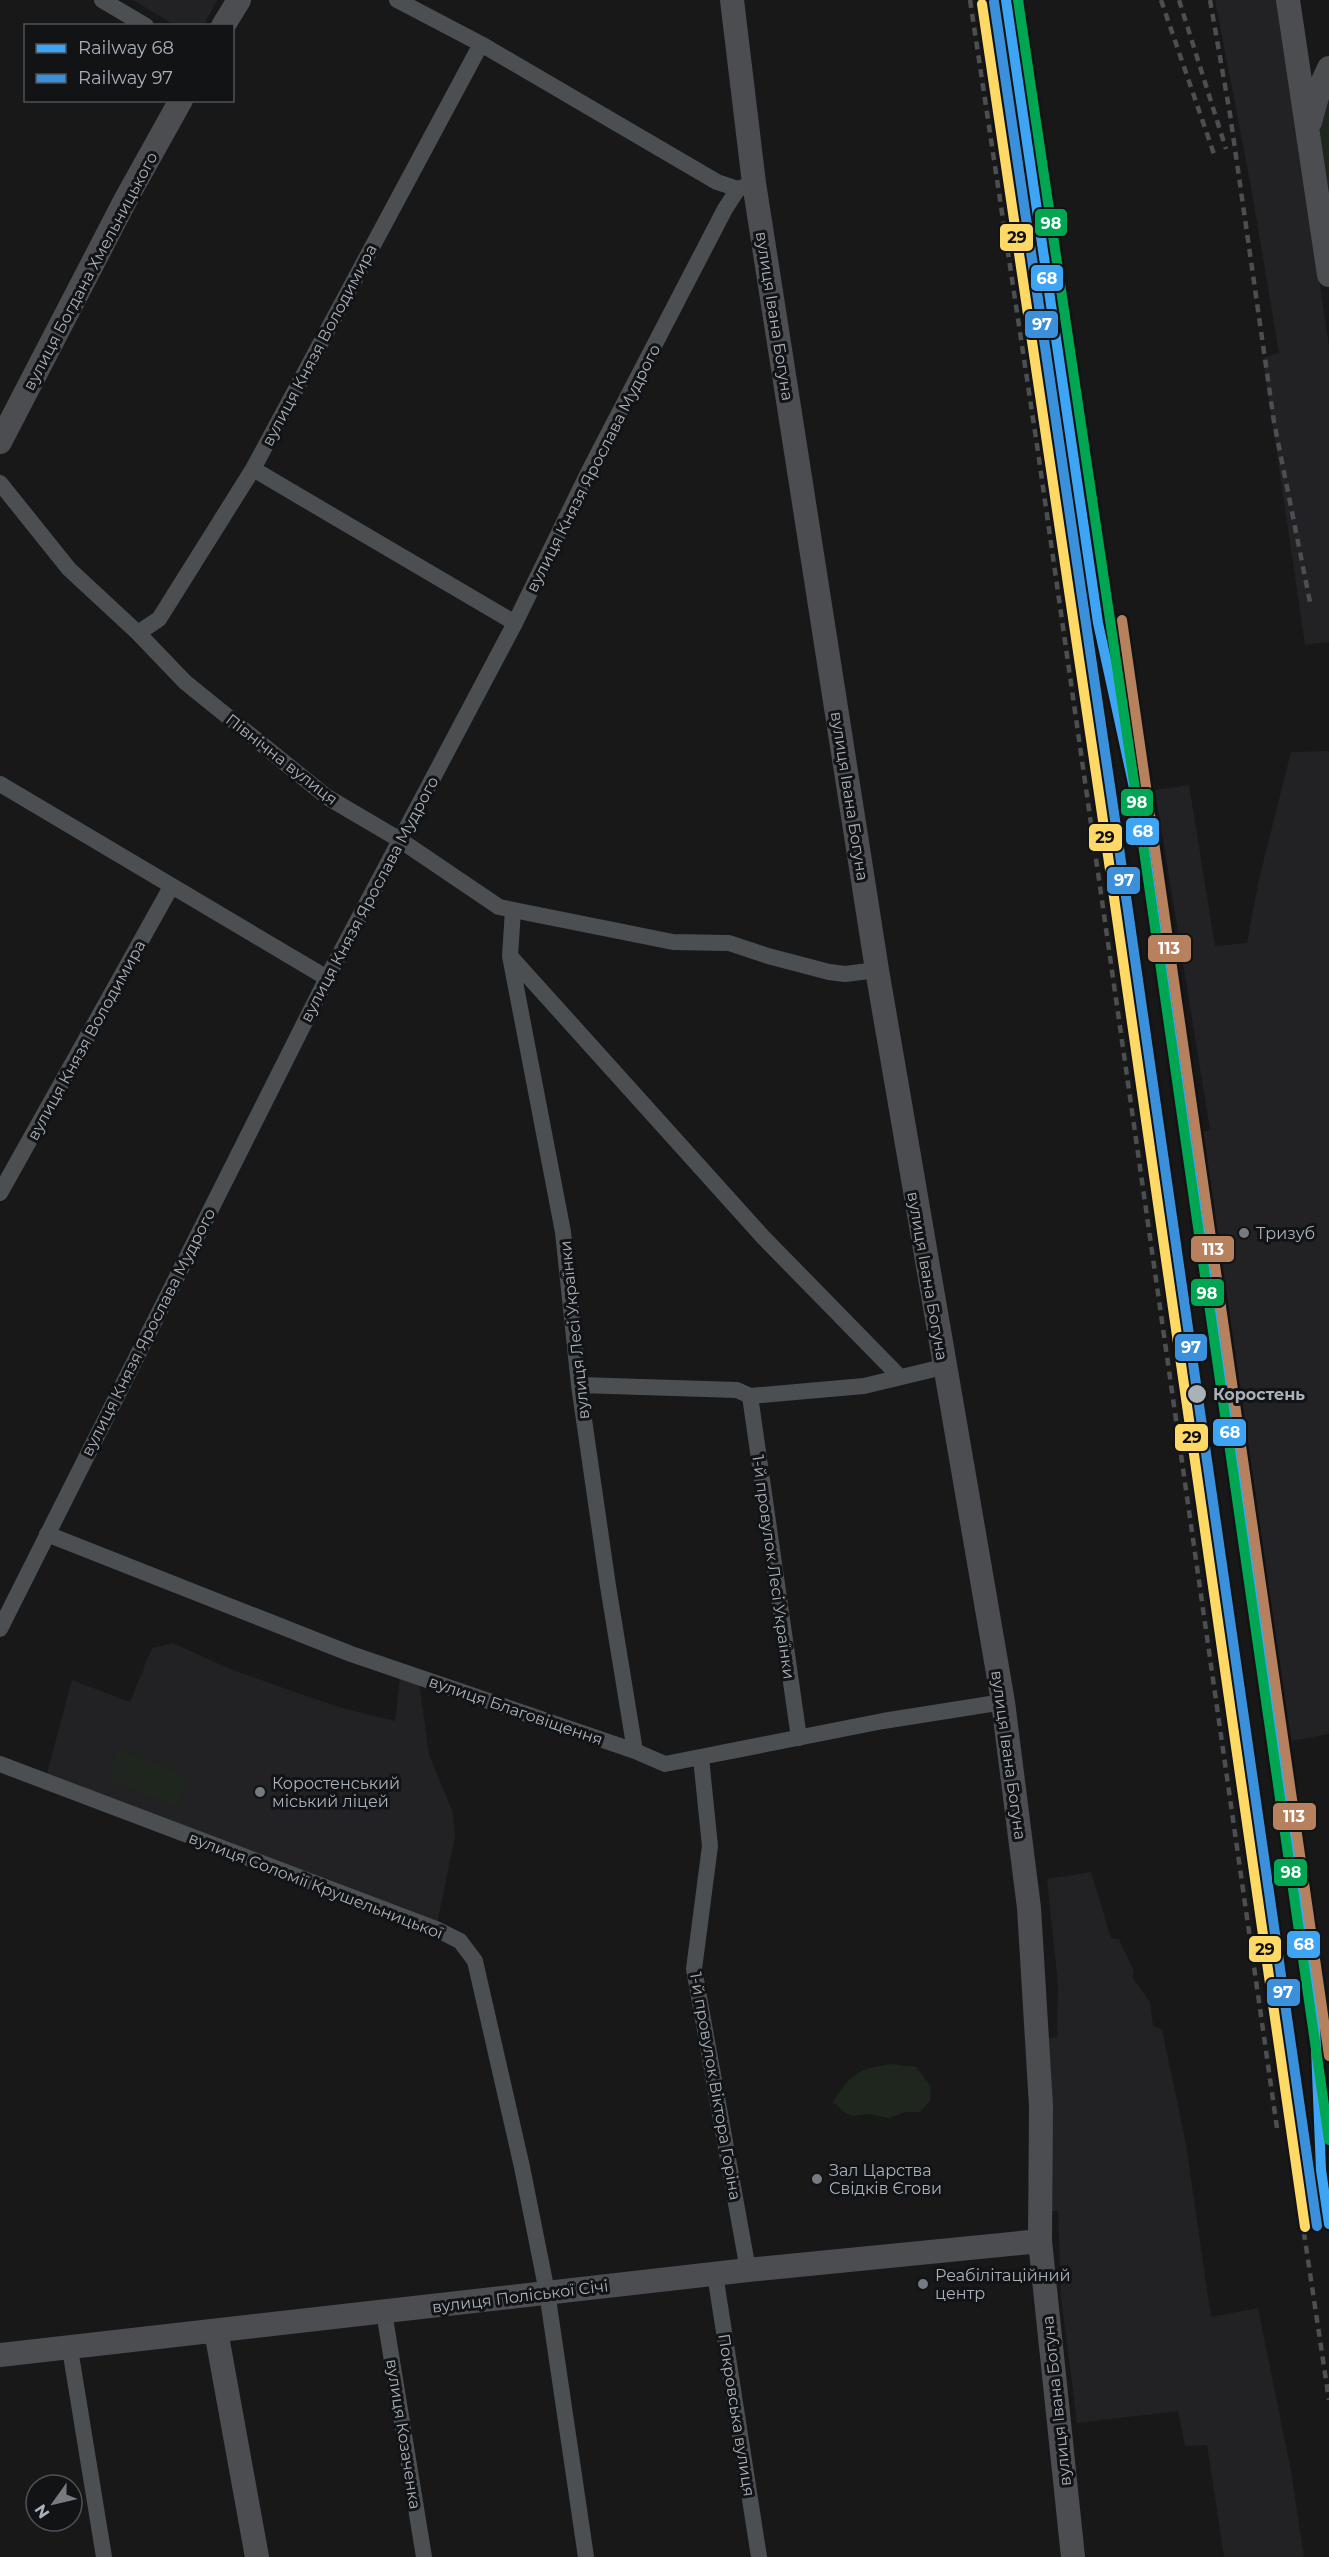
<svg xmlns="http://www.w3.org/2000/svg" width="1329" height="2557" viewBox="0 0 1329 2557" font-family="Montserrat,sans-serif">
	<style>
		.built { fill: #222225 }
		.green { fill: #1e261e }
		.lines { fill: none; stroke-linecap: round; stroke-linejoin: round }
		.street { stroke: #4c4f52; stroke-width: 16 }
		.secondary { stroke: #4b4d50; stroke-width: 24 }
		.rail { stroke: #4c4e51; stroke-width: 4.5; stroke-dasharray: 8 6; stroke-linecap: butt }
		.rail-1-casing { stroke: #121315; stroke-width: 15 }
		.rail-2-casing { stroke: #121315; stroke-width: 15 }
		.rail-3-casing { stroke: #121315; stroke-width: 15 }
		.rail-4-casing { stroke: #121315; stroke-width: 15 }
		.rail-5-casing { stroke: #121315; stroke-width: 15 }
		.rail-1 { stroke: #3ea5f4; stroke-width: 10 }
		.rail-2 { stroke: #3a90db; stroke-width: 10 }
		.rail-3 { stroke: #00a651; stroke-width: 10 }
		.rail-4 { stroke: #ffd966; stroke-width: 10 }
		.rail-5 { stroke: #b6815c; stroke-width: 10 }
		.poi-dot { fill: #767b82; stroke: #121315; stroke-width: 2 }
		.stop-dot { fill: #a9b1ba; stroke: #121315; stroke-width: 2 }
		.labels { text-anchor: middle; stroke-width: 6; stroke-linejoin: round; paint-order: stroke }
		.street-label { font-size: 16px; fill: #a9b1ba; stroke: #121315 }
		.poi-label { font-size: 16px; fill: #a9b1ba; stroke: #121315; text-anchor: start }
		.stop-label { font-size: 16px; font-weight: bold; fill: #a9b1ba; stroke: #121315; text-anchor: start }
		.line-badge { stroke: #121315; stroke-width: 2 }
		.badge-label { font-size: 16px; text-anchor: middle; font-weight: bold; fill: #fff }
		.pale-badge-label { font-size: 16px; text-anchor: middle; font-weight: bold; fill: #111 }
	</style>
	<rect width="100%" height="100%" fill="#181819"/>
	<path class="built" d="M133 0H217L204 25 176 26Z
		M1215 0H1278L1329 346V642L1305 645 1263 358 1279 353 1251 187Z
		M1329 751V1734L1292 1741 1271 1664 1253 1580 1189 1134 1210 1130 1155 790 1189 785 1215 946 1247 943 1259 879 1291 752Z
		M173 1643 230 1669 309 1697 342 1708 395 1721 400 1678 419 1682 429 1755 453 1812 455 1836 436 1929 45 1781 72 1680 130 1702 152 1648Z
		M1091 1872 1111 1938 1119 1939 1134 1971 1132 1977 1150 2002 1153 2026 1162 2030 1186 2144 1211 2317 1258 2308 1291 2471 1304 2557H1224L1207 2445 1185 2446 1178 2411 1077 2423 1061 2297 1058 2211H1050L1049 2038 1057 2037 1058 1985 1047 1879Z"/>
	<path class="green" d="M1329 92V206L1319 131 1321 116Z
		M119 1750 188 1777 176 1807 107 1779Z
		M890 2064 916 2067 931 2087 930 2101 920 2112H905L889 2118 869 2114 852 2116 844 2112 833 2102C851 2074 857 2069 890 2064Z"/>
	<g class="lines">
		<path class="street" d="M102 0 146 26
			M397 0 481 44 717 182 738 189
			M253 469 515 623
			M0 483 69 569 138 633 185 682 327 797 400 840 499 907 673 942 729 943 768 956 829 972 845 974 877 970
			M138 633 159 619 253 469 481 44
			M0 784 327 978
			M513 910 510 956 563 1232 579 1385 608 1586 635 1751
			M510 956 763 1237 900 1377
			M0 1193 171 887
			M579 1385 737 1390 750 1396 864 1386 943 1367
			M750 1396 799 1738
			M47 1534 351 1654 635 1751 665 1764 883 1721 1003 1702
			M0 1629 327 978 515 623 589 471 725 209 738 189 754 183
			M701 1758 710 1846 694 1969 748 2270
			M0 1764 436 1929 460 1941 475 1961 522 2167 547 2292 586 2557
			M715 2274 759 2557
			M384 2312 424 2557
			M70 2349 104 2557"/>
		<path class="secondary" d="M732 0 754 183 877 970 1003 1702 1029 1908 1041 2106 1040 2241 1073 2557
			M1288 0 1329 275
			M223 26 239 0
			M1310 122 1319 90 1329 68
			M0 442 127 197 181 100
			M216 2331 257 2557
			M0 2355 748 2270 1040 2241"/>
		<path class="rail" d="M970 0 1038 452 1277 2128
			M992 0 1050 374 1064 555 1267 1986 1329 2400
			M1021 0 1088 448 1130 768
			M1161 0 1214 154
			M1179 0 1226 149
			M1210 0 1230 114 1274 422 1310 602
			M1315 2024 1329 2112"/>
		<g class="rail-1-casing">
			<path id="rail-1" d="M1006 0 1098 623 1141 820 1315 2024 1321 2170 1329 2224"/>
		</g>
		<g class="rail-2-casing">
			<path id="rail-2" d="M994 2 1113 806 1317 2226"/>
		</g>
		<g class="rail-3-casing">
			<path id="rail-3" d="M1018 0 1137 802 1329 2140"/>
		</g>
		<g class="rail-4-casing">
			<path id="rail-4" d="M982 4 1101 807 1305 2227"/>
		</g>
		<g class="rail-5-casing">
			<path id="rail-5" d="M1122 620 1329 2056"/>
		</g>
		<use href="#rail-1" class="rail-1"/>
		<use href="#rail-2" class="rail-2"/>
		<use href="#rail-3" class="rail-3"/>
		<use href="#rail-4" class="rail-4"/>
		<use href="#rail-5" class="rail-5"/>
	</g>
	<g class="poi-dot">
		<circle cx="1244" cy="1233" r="6"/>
		<circle cx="260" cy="1792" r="6"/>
		<circle cx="817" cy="2179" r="6"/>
		<circle cx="923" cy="2284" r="6"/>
	</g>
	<circle class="stop-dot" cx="1197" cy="1394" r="10"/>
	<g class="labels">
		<g class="street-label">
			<text transform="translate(90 271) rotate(-62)" y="6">вулиця Богдана Хмельницького</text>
			<text transform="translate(775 316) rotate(81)" y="6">вулиця Івана Богуна</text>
			<text transform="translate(319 345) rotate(-62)" y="6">вулиця Князя Володимира</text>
			<text transform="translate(593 468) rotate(-63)" y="6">вулиця Князя Ярослава Мудрого</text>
			<text transform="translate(282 759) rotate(38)" y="6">Північна вулиця</text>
			<text transform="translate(850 796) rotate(81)" y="6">вулиця Івана Богуна</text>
			<text transform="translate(369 899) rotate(-62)" y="6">вулиця Князя Ярослава Мудрого</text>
			<text transform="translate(86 1040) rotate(-61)" y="6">вулиця Князя Володимира</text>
			<text transform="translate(928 1276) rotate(80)" y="6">вулиця Івана Богуна</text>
			<text transform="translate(574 1330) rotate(-96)" y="6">вулиця Лесі Українки</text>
			<text transform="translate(148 1332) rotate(-63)" y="6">вулиця Князя Ярослава Мудрого</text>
			<text transform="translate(774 1567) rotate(82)" y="6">1-й провулок Лесі Українки</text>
			<text transform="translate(516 1710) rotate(19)" y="6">вулиця Благовіщення</text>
			<text transform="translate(1009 1755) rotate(82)" y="6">вулиця Івана Богуна</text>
			<text transform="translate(316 1885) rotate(21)" y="6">вулиця Соломії Крушельницької</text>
			<text transform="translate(716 2086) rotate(80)" y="6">1-й провулок Віктора Горіна</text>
			<text transform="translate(520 2296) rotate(-7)" y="6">вулиця Поліської Січі</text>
			<text transform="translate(1056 2401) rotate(-96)" y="6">вулиця Івана Богуна</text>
			<text transform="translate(737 2415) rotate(81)" y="6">Покровська вулиця</text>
			<text transform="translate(404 2434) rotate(81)" y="6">вулиця Козаченка</text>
		</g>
		<g class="poi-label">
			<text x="1256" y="1239">Тризуб</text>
			<text x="272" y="1789">Коростенський<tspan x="272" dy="18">міський ліцей</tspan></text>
			<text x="829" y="2176">Зал Царства<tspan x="829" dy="18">Свідків Єгови</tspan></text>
			<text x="935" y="2281">Реабілітаційний<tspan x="935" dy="18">центр</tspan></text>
		</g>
		<g class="stop-label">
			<text x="1213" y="1400">Коростень</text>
		</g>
	</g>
	<g class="line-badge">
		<rect x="1034" y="208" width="34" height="29" rx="6" fill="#00a651"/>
		<rect x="999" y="223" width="35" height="29" rx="6" fill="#ffd966"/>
		<rect x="1030" y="264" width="34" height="28" rx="6" fill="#3ea5f4"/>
		<rect x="1024" y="310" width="35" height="29" rx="6" fill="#3a90db"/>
		<rect x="1120" y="788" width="34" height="29" rx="6" fill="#00a651"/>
		<rect x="1125" y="817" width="35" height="29" rx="6" fill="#3ea5f4"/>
		<rect x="1088" y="823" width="35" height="29" rx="6" fill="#ffd966"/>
		<rect x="1106" y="866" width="35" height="29" rx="6" fill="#3a90db"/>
		<rect x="1147" y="934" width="45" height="29" rx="6" fill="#b6815c"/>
		<rect x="1190" y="1235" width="45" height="28" rx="6" fill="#b6815c"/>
		<rect x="1190" y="1278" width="35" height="29" rx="6" fill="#00a651"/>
		<rect x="1174" y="1333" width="34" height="29" rx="6" fill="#3a90db"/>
		<rect x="1212" y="1418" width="35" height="29" rx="6" fill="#3ea5f4"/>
		<rect x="1174" y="1423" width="35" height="29" rx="6" fill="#ffd966"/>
		<rect x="1272" y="1802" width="45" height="29" rx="6" fill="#b6815c"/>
		<rect x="1273" y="1858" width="35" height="29" rx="6" fill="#00a651"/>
		<rect x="1286" y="1930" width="35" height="29" rx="6" fill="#3ea5f4"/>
		<rect x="1248" y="1935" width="34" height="28" rx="6" fill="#ffd966"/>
		<rect x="1266" y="1978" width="35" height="29" rx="6" fill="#3a90db"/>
	</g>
	<g class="badge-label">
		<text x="1051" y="229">98</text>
		<text x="1047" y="284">68</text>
		<text x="1042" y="330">97</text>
		<text x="1137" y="808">98</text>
		<text x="1143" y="837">68</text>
		<text x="1124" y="886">97</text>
		<text x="1169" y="954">113</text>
		<text x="1213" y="1255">113</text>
		<text x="1207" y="1299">98</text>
		<text x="1191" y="1353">97</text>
		<text x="1230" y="1438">68</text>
		<text x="1294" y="1822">113</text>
		<text x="1291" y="1878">98</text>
		<text x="1304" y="1950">68</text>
		<text x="1283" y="1998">97</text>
	</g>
	<g class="pale-badge-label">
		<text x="1017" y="243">29</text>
		<text x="1105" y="843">29</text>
		<text x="1192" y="1443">29</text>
		<text x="1265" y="1955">29</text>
	</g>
	<rect x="24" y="24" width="210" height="78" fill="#121315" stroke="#4e5257" stroke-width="1.5"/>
	<rect x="36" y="44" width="30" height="9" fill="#3ea5f4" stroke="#4e5257" stroke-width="1.5"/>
	<text x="78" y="54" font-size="18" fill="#a9b1ba">Railway 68</text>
	<rect x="36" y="74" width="30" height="9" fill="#3a90db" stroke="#4e5257" stroke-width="1.5"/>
	<text x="78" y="84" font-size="18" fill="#a9b1ba">Railway 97</text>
	<g transform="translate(54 2503) rotate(236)"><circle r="28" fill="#121315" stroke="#4e5257" stroke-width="1.5"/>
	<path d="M0-4.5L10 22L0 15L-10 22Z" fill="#767b82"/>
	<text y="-9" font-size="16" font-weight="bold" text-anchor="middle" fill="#a9b1ba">N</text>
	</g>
</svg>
